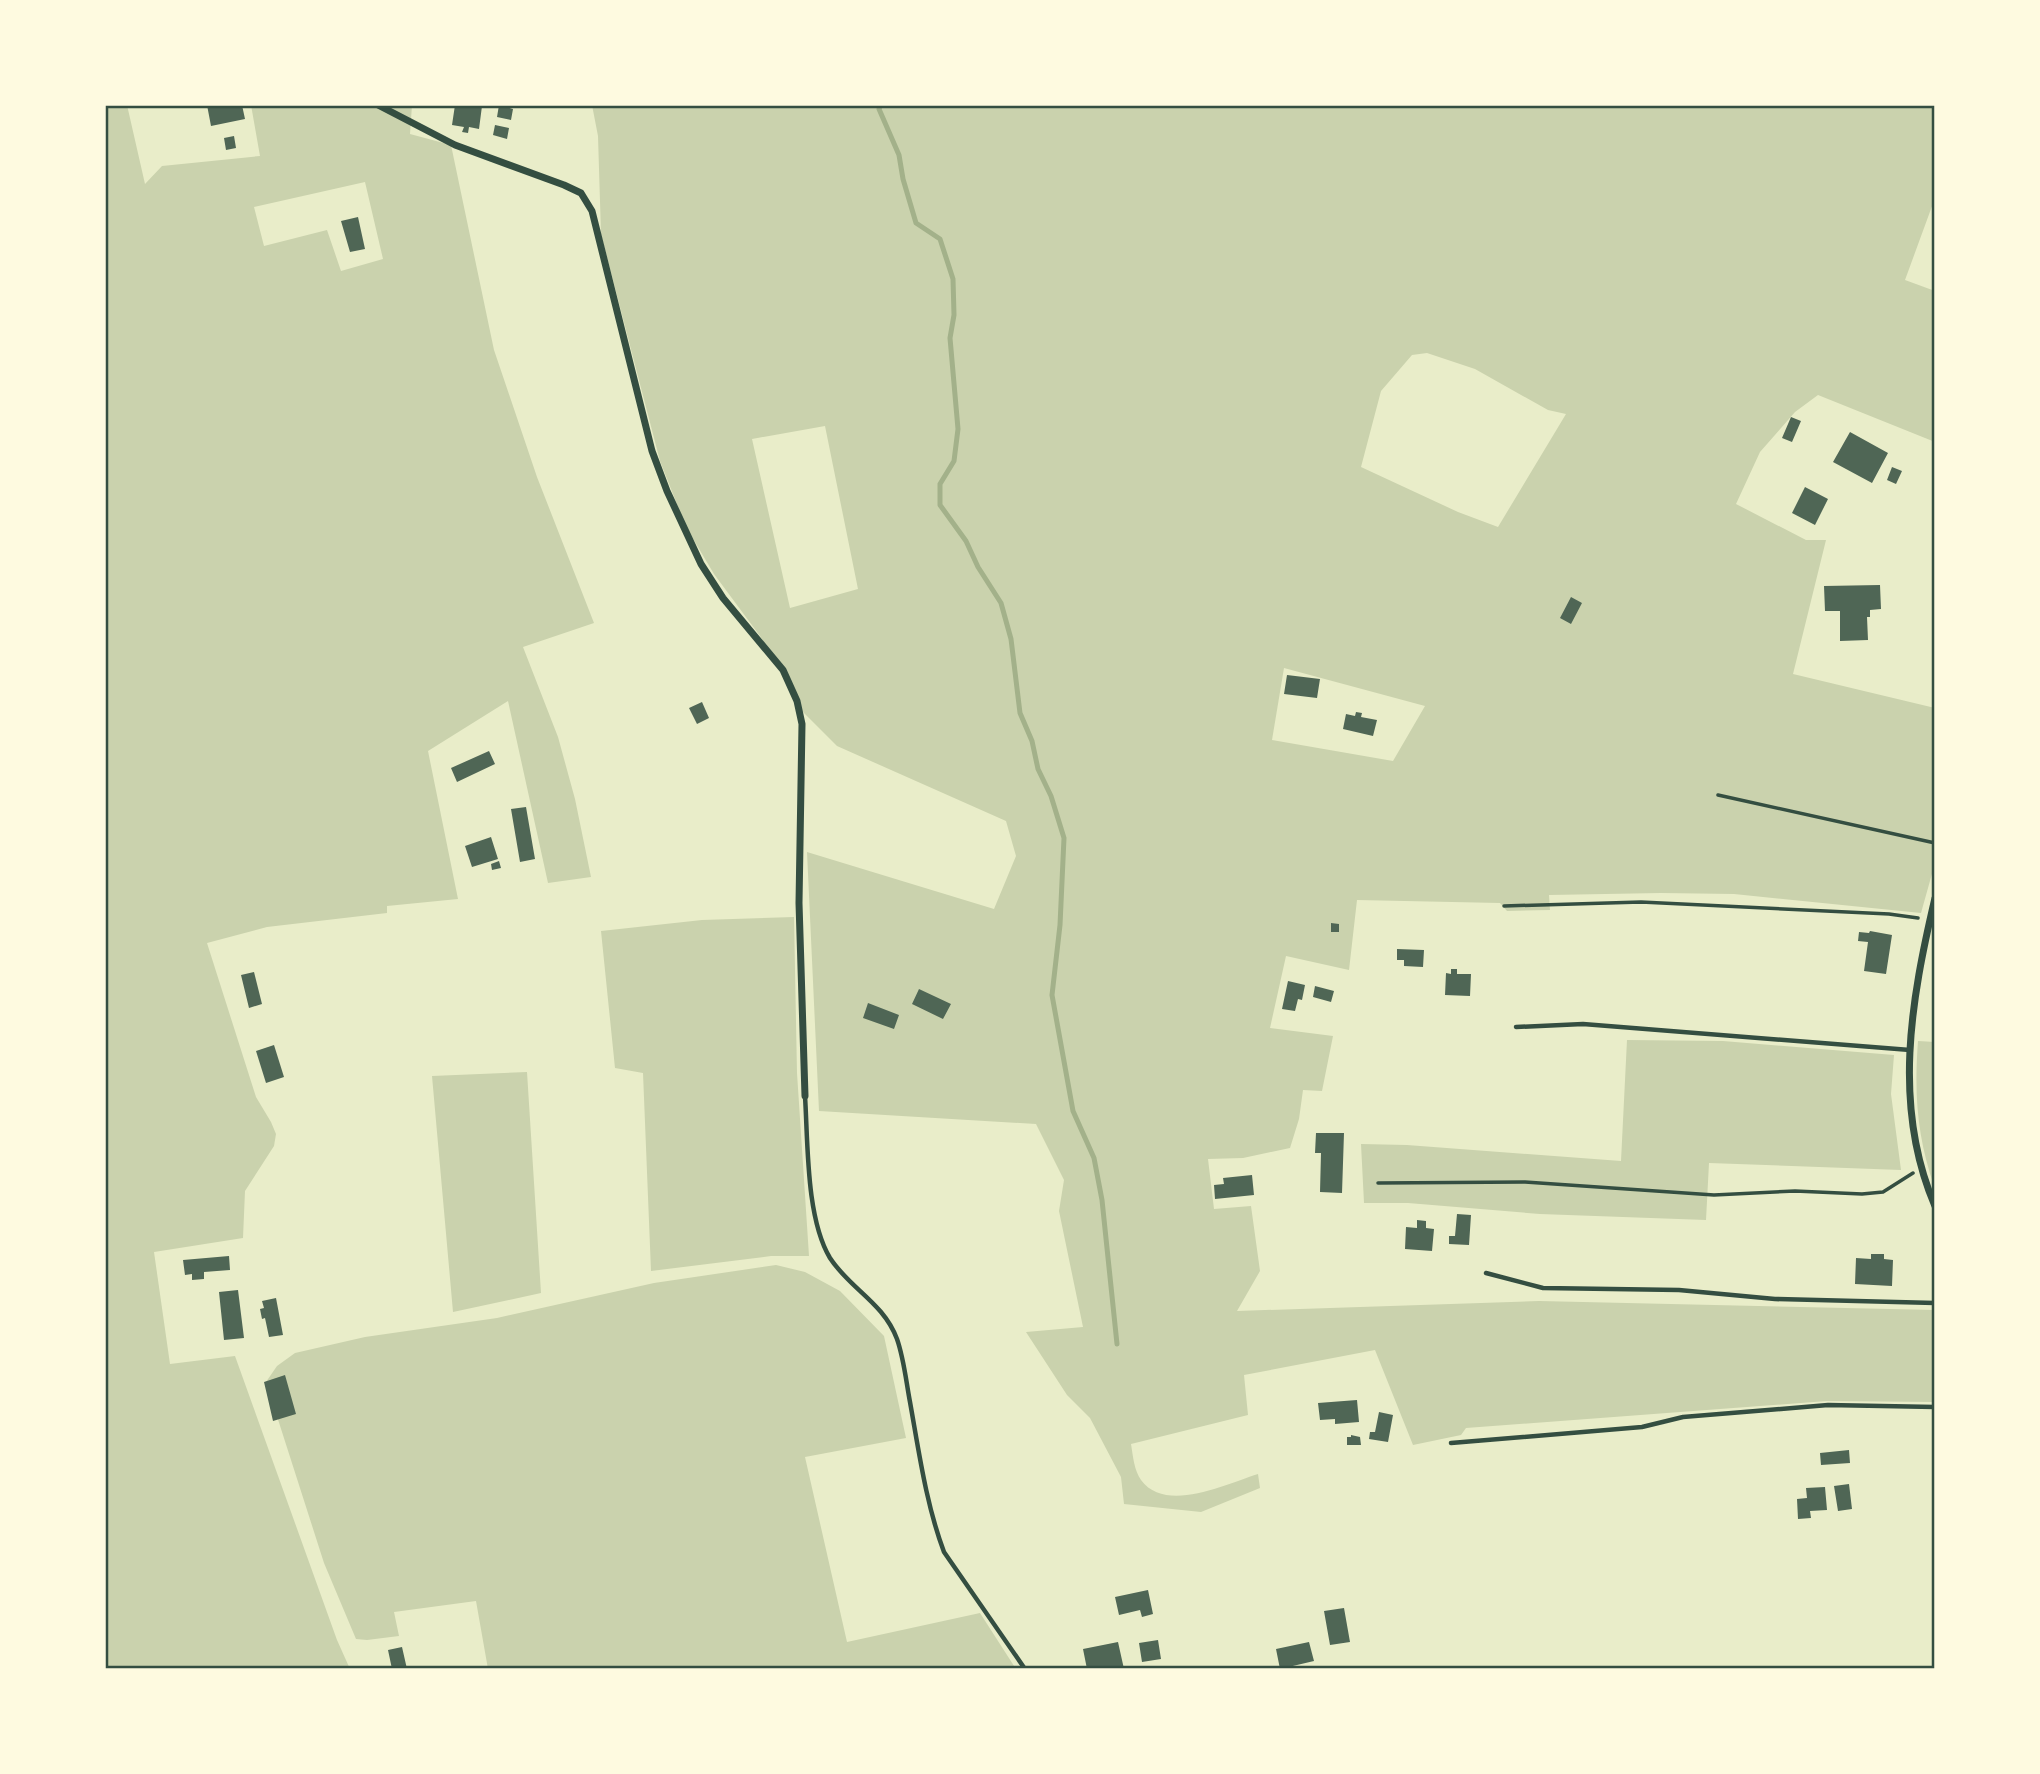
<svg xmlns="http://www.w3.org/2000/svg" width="2040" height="1774" viewBox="0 0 2040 1774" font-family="Barlow,sans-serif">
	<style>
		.green { fill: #cad2ad; fill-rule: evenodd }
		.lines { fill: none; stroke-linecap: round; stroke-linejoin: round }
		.stream { stroke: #a3b18a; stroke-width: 5 }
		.building { fill: #4f6655 }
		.path { stroke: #344e41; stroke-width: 3.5 }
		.service { stroke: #344e41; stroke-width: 4.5 }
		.minor { stroke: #344e41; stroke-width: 7 }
		.neatline { fill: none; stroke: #344e41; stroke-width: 2.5 }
	</style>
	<rect width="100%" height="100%" fill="#e9edc9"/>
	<path class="green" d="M105 105H127L145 184 162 166 260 156 251 105H412L410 134 451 145 494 350 537 477 594 623 523 647 558 737 575 799 591 877 548 883 508 701 428 751 458 899 387 906V913L267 927 207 943 256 1097 271 1122 276 1134 274 1146 245 1191 243 1238 154 1252 170 1364 235 1356 337 1640 350 1669H105ZM365 182 383 259 341 271 327 230 264 246 254 207Z
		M592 105H1935V198L1905 280 1935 291V442L1818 395 1795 412 1760 452 1736 504 1806 540H1826L1793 674 1935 708V863L1921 913 1734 894 1661 893 1549 895 1550 910 1507 911 1500 903 1357 900 1349 970 1286 956 1270 1028 1333 1036 1322 1091 1303 1090 1299 1119 1290 1148 1243 1158 1208 1159 1214 1209 1251 1206 1260 1271 1237 1311 1539 1301 1935 1310V1402L1827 1401 1466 1428 1461 1435 1413 1445 1375 1350 1244 1375 1248 1415 1131 1444C1133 1456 1134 1470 1141 1480 1166 1514 1226 1484 1258 1474L1260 1488 1201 1512 1124 1504 1121 1477 1090 1418 1067 1395 1026 1332 1083 1327 1059 1211 1064 1180 1036 1124 819 1111 807 852 994 909 1016 856 1006 821 837 746 800 709 791 685 760 636 714 574 686 527 660 461 601 234 598 136ZM1427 353 1475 369 1548 410 1566 414 1498 527 1458 512 1361 467 1381 391 1412 355ZM825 426 858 589 790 608 752 439ZM1284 668 1425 706 1393 761 1272 740Z
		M794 917 797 1073 809 1256H771L651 1271 643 1073 615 1068 601 931 702 920Z
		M1627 1040 1723 1041 1894 1055 1891 1094 1901 1170 1709 1163 1706 1220 1540 1214 1408 1203H1364L1361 1144 1407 1145 1621 1161Z
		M1918 1041 1935 1042V1189C1917 1137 1914 1095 1918 1041Z
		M527 1072 541 1293 453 1312 432 1076Z
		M776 1265 805 1272 840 1291 884 1336 906 1438 805 1457 847 1642 980 1613 1016 1669H488L476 1601 394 1612 399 1636 367 1640 356 1639 324 1563 266 1382 277 1366 295 1353 365 1337 497 1318 654 1283Z"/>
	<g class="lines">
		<path class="stream" d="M881 105 879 109 899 155 903 179 916 223 940 239 953 279 954 315 950 338 958 429 954 461 940 484V505L966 541 978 567 1001 603 1011 639 1020 713 1032 741 1038 769 1051 796 1064 838 1060 925 1052 995 1073 1111 1094 1158 1102 1200 1117 1344"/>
	</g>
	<path class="building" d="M207 105H242L245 119 211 126Z
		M455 105 482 106 479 129 469 127 468 133 462 132 464 127 452 125Z
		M499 105 513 109 511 120 497 117Z
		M495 125 509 128 507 139 493 135Z
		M234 136 236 148 226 150 224 138Z
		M358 217 365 249 350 252 341 221Z
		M1791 417 1801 421 1792 442 1782 438Z
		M1850 432 1888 453 1872 483 1833 462Z
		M1892 467 1902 471 1896 484 1887 480Z
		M1805 487 1828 499 1815 525 1792 513Z
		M1880 585 1881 609 1870 610V617H1867L1868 640 1840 641V611H1825L1824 586Z
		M1571 597 1582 603 1571 624 1560 618Z
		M1287 675 1320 679 1317 698 1284 694Z
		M702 702 709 718 697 724 689 708Z
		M1356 712 1362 713 1361 717 1377 720 1373 736 1343 729 1346 714 1355 716Z
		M489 751 495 764 457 782 451 768Z
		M526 807 535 859 520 862 511 809Z
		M491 837 498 859 472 867 465 846Z
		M499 861 501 868 492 870 491 864Z
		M1331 923 1339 924V932H1331Z
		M1870 931 1892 935 1886 974 1864 971 1868 942 1858 941 1859 932 1869 933Z
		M1397 949 1424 950 1423 967 1404 966V960H1397Z
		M1451 969H1457V974H1471L1470 996 1445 995 1446 973 1451 974Z
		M254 972 262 1004 249 1008 241 975Z
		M1288 981 1305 985 1302 1000 1298 999 1295 1011 1282 1009Z
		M1315 986 1334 991 1331 1002 1313 997Z
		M919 989 951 1004 943 1019 912 1004Z
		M868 1003 899 1015 894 1029 863 1018Z
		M274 1045 284 1077 266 1083 256 1051Z
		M1316 1133H1344L1342 1193 1320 1192 1321 1153H1315Z
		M1252 1175 1254 1195 1215 1199 1214 1185 1224 1184 1223 1178Z
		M1457 1214 1471 1215 1469 1245 1449 1244V1236H1455Z
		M1417 1220 1426 1221V1228L1434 1229 1432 1251 1405 1249 1406 1227 1417 1228Z
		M1871 1254H1884V1259L1893 1260 1892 1286 1855 1284 1856 1258 1871 1259Z
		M229 1256 230 1270 204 1272V1279L192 1280V1274L185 1275 183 1260Z
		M238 1290 244 1338 224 1340 219 1292Z
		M276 1298 283 1335 269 1337 265 1318 262 1319 260 1309 264 1308 262 1301Z
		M285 1375 296 1414 273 1421 264 1382Z
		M1357 1400 1359 1422 1335 1424V1419L1320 1420 1318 1403Z
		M1379 1412 1393 1415 1388 1442 1369 1439 1370 1432H1375Z
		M1351 1435 1360 1437 1361 1445H1347V1437H1351Z
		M1849 1450 1850 1463 1821 1465 1820 1453Z
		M1849 1484 1852 1509 1838 1511 1834 1486Z
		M1825 1487 1827 1510 1810 1511 1811 1518 1798 1519 1797 1499 1807 1498 1806 1488Z
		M1148 1590 1153 1614 1142 1617 1140 1610 1119 1615 1115 1597Z
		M1344 1608 1350 1642 1330 1645 1324 1611Z
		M1158 1640 1161 1659 1142 1662 1139 1643Z
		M1118 1642 1124 1669H1087L1083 1649Z
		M1309 1642 1314 1661 1280 1669 1276 1649Z
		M402 1647 407 1669H392L388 1650Z"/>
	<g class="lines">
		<path class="path" d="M1718 795 1935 843
			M1504 906 1641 902 1889 914 1918 918
			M1378 1183 1525 1182 1714 1195 1795 1191 1862 1194 1883 1192 1913 1173"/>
		<path class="service" d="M1516 1027 1583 1024 1910 1050
			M805 1096C808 1143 806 1218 830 1258 850 1289 883 1302 897 1339 904 1359 906 1381 910 1402 919 1452 926 1504 944 1552L1025 1669
			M1486 1273 1543 1288 1679 1290 1775 1299 1935 1303
			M1451 1443 1642 1427 1683 1417 1828 1405 1935 1407"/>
		<path class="minor" d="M378 105 455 145 564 185 581 193 592 211 652 451 667 491 701 564 723 598 783 670 797 701 802 724 799 903 805 1096
			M1935 898C1911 1000 1892 1106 1935 1206"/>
	</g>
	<rect width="2040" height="1774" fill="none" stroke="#fefae0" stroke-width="214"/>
	<rect x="107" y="107" width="1826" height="1560" class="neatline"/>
</svg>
